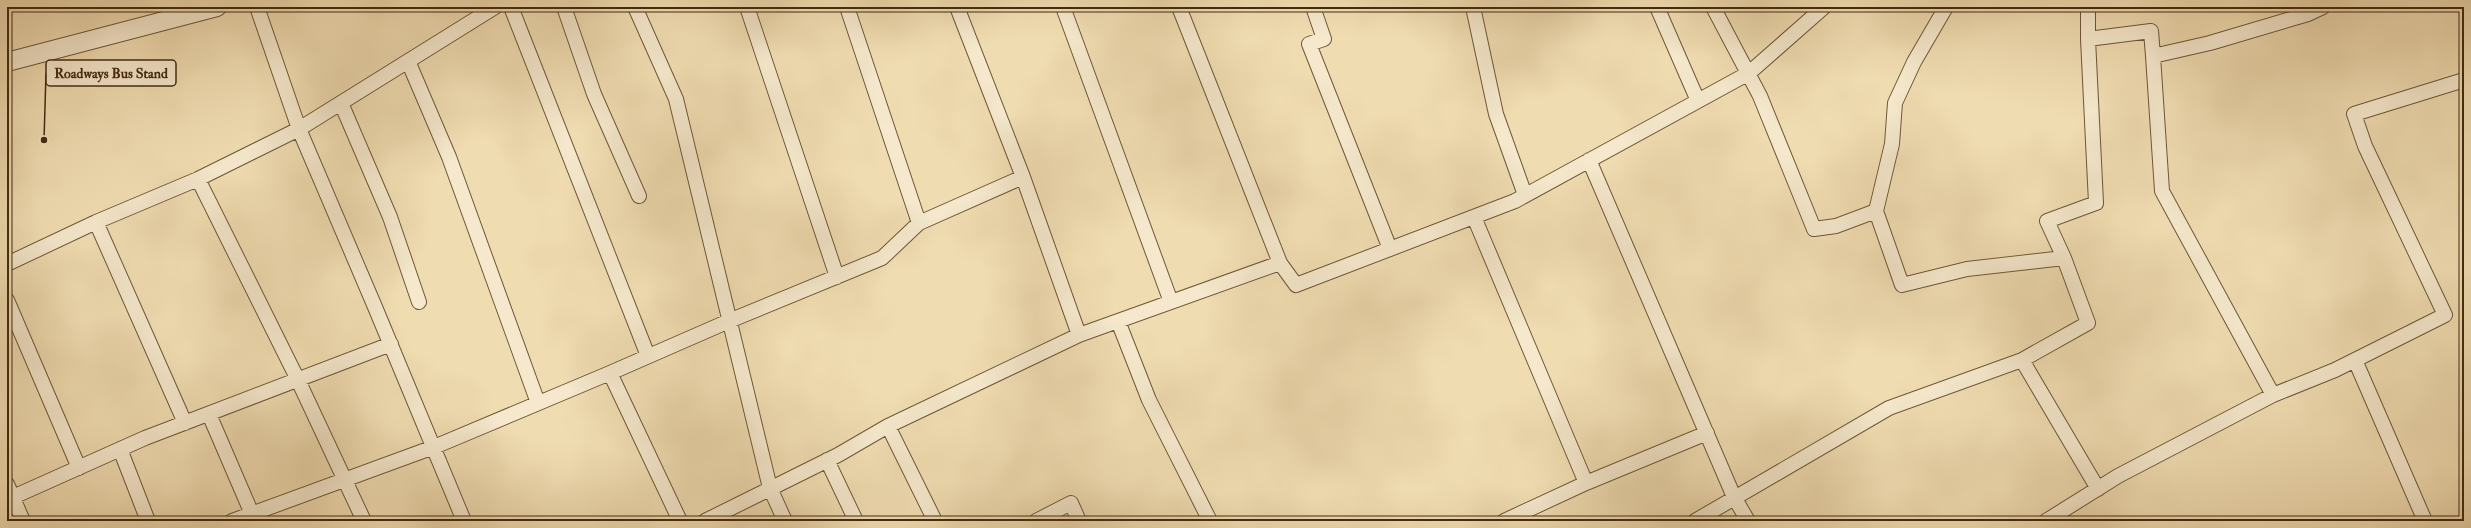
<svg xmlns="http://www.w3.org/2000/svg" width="2471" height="528" viewBox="0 0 2471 528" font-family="'IM FELL Double Pica',serif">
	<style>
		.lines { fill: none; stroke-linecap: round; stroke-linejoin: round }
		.minor-casing { stroke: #6e5738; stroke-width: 16 }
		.tertiary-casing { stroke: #6e5738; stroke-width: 20 }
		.minor { stroke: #f5e8cc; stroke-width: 14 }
		.tertiary { stroke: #f5e8cc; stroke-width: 18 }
		.leader { fill: none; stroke: #432b0f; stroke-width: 1.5 }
		.callout-dot { fill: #432b0f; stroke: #f5e8cc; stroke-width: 1.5 }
		.callout { fill: #f5e8cc; stroke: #432b0f; stroke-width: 1.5 }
		.callout-label { font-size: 14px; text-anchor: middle; font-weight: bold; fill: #432b0f }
	</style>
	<rect width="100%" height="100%" fill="#f0dcb1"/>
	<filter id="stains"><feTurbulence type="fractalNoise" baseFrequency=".005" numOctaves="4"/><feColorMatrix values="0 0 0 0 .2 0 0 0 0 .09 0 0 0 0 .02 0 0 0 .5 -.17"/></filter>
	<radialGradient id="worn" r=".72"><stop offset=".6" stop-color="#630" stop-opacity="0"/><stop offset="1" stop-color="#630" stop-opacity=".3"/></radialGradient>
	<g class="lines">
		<g class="minor-casing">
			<path id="minor" d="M257 7 299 129 375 307 464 521
				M511 7 648 356
				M564 7 594 94 639 196
				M635 7 676 99 770 488 785 521
				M747 7 837 277
				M847 7 919 223 1023 177 1079 335
				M957 7 1023 177
				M1063 7 1171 302
				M1179 7 1280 263 1118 321 1149 400 1210 521
				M1313 7 1324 39 1309 44 1390 249
				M1473 7 1496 114 1525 195
				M1657 7 1698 101
				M2088 7V39L2151 31 2153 56 2210 43 2308 14 2323 7
				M2153 56 2162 191 2273 395
				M408 61 449 157 538 403
				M341 103 390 217 419 302
				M1589 160 1734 497 1748 521
				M198 179 298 380 364 521
				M1876 211 1892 144 1895 103 1914 62 1946 7
				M1474 217 1586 483
				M96 222 185 423
				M2064 258 2047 221 2096 203 2088 39
				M1280 263 1296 285 1515 201 1749 73 1824 7
				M7 264 96 222 198 179 299 129 495 7
				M7 300 79 468
				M2022 360 2098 489
				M2355 360 2425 521
				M610 373 729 321 882 258 919 223
				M209 414 255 521
				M888 426 935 521
				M120 449 148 521
				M827 460 856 521
				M7 484 23 521
				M13 497 145 438 391 344
				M232 521 434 447 610 373 680 521
				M705 521 838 455 888 426 1079 335 1118 321
				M1036 521 1071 503 1079 521
				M1504 521 1586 483 1707 433
				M1695 521 1889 408 2022 360 2088 323 2064 258 1967 269 1902 285 1876 211 1836 226 1814 229 1760 96 1713 7
				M2046 521 2118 476 2273 395 2335 370 2445 315 2365 146 2354 114 2464 80"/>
		</g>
		<g class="tertiary-casing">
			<path id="tertiary" d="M7 62 217 7"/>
		</g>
		<use href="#minor" class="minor"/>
		<use href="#tertiary" class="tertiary"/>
	</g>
	<path class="leader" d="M44 140L46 73"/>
	<circle class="callout-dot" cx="44" cy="140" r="4"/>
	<rect class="callout" x="46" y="60" width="130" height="26" rx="4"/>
	<g class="callout-label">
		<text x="111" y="78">Roadways Bus Stand</text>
	</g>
	<rect width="2471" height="528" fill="none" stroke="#f0dcb1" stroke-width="24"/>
	<rect x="8" y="8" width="2455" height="512" fill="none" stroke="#432b0f" stroke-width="2"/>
	<rect x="12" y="12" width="2447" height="504" fill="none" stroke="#432b0f"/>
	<rect width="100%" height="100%" filter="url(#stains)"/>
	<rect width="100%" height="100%" fill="url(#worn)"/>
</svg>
